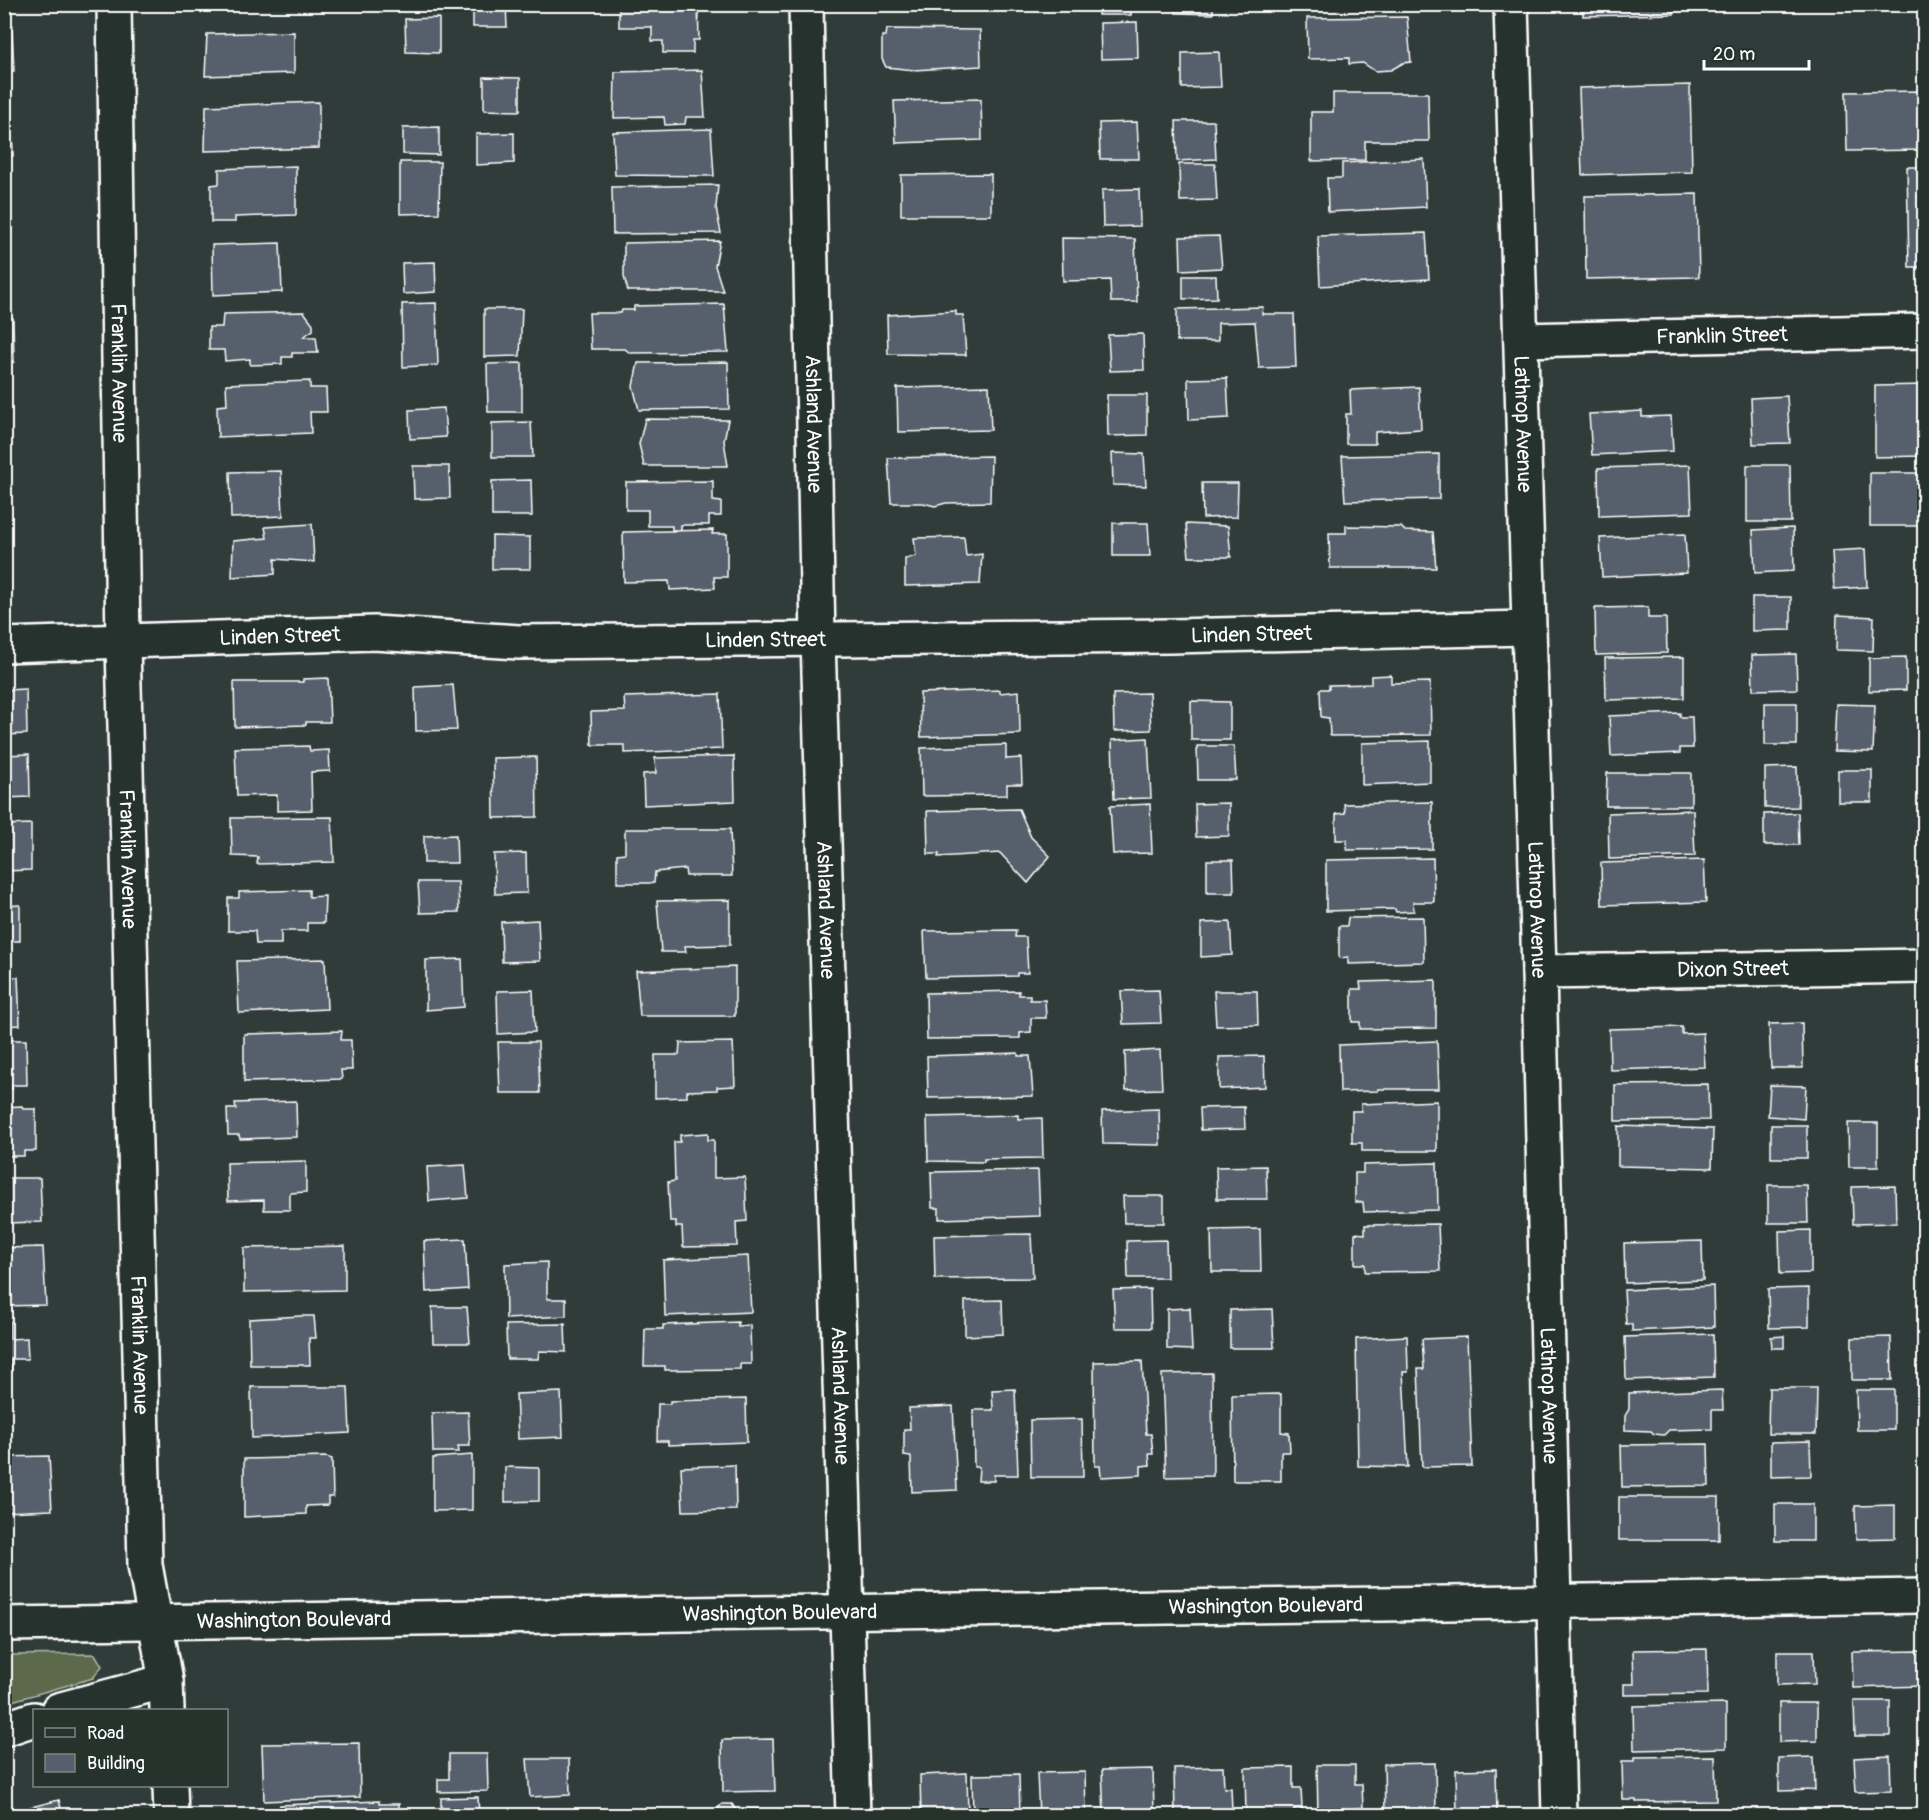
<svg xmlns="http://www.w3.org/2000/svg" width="1929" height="1820" viewBox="0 0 1929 1820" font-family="Pangolin,sans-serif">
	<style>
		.green { fill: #5c6b4c; stroke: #aeb5a6; stroke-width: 1.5 }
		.building { fill: #575f6c; stroke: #fff; stroke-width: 1.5 }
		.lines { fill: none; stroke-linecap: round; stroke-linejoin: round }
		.street-casing { stroke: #fff; stroke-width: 38 }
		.secondary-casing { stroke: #fff; stroke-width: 38 }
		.street { stroke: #26332d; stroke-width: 33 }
		.secondary { stroke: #26332d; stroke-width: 33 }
		.labels { text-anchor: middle; stroke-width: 5; stroke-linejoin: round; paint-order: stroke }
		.street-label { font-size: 21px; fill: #fff; stroke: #26332d }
	</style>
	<rect width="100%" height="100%" fill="#303c3a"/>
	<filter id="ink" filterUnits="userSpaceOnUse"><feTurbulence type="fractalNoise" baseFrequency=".0167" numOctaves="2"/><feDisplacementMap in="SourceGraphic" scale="12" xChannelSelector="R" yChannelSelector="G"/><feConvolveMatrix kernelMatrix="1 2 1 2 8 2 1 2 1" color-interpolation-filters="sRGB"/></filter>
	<g filter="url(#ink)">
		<path class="green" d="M95 1654 102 1666 93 1678 5 1703V1655Z"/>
		<path class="building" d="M473 4H506L507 27H473Z
			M619 4H698L699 40H693V53H663V41H652V27H619Z
			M881 4H955V6H881Z
			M1098 4H1132L1131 15H1098Z
			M1175 4H1213V14L1176 13Z
			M1582 4H1673L1674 14 1583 16Z
			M1407 17 1411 62 1403 63 1391 70 1375 71 1363 63 1349 64V58L1308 59 1307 18Z
			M439 18V53L406 52 405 19Z
			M1137 22 1138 58 1101 59 1100 23Z
			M887 29 980 30 981 66 914 70 886 67 882 59V36H886Z
			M4 30H12L14 71H4Z
			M294 32V73L205 76 207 34Z
			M1219 52 1221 87 1182 88V53Z
			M702 70 705 117H686L685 124 665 125 664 117 614 118 615 72Z
			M484 77 520 78V111L484 110Z
			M1690 85 1692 172 1582 175 1579 88Z
			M1924 91V150L1847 151 1846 92Z
			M1333 93H1428L1429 141H1365V160L1311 161V112H1333Z
			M981 99 982 140 896 143 894 101Z
			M319 102V148L205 151 206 106Z
			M4 104H11L13 156H4Z
			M1176 121H1214L1216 159 1177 161Z
			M1137 122 1139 159H1100L1099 123Z
			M439 127V155L403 154V128Z
			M711 129 714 176 615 175 613 132Z
			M514 133V163L476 165V134Z
			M1424 159 1426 207 1328 212 1327 178H1342V163Z
			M400 162H440L439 213 400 214Z
			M1179 164H1215L1217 200 1180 201Z
			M296 166V215L235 217V222H211V185L219 184V169Z
			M1907 167H1924V267H1909Z
			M991 174V215H901V175Z
			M718 185 716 208 721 233 613 234 612 187Z
			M1139 189 1140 226 1103 227 1102 190Z
			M1697 194 1699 277 1586 279 1585 196Z
			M1426 233 1429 279 1320 286 1318 236Z
			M1219 236 1222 268 1181 270 1180 237Z
			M1062 238 1135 239 1137 302H1111L1110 280 1063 281Z
			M720 241 715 266 723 291H628L624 277V243Z
			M280 243 282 292 213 295 212 245Z
			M4 244H8L10 292H4Z
			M435 262 436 292 403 294 402 263Z
			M1183 276H1216L1217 298 1183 299Z
			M436 303 438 365 403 367 402 304Z
			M724 304 728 352 630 353 625 349H591L589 313H621L622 310H634V306Z
			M1263 307 1262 314H1294L1296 367 1259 368 1255 322 1218 323V341H1177V309Z
			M484 309H522L520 356 484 357Z
			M956 311V315H963L966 355 888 354 887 315Z
			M304 312 313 324V330L303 337H316L318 353H292V357H282V364L250 365V359L225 361 224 350H209V327H222L223 314Z
			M13 318 14 362 5 363 4 366V319Z
			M1143 334 1144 370 1110 371 1108 335Z
			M728 362 729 409 639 410 633 386 638 363Z
			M522 363V412H488L487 364Z
			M1227 378 1229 418 1189 420 1188 379Z
			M310 381V388H326L327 412H310L311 433 218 437 217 406 227 405 226 384Z
			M1924 385V456L1875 457V386Z
			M989 386 991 430 898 432 897 388Z
			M1419 387 1421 429 1375 432V444H1346V414H1351L1350 390Z
			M1107 395H1147V435L1108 436Z
			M1787 396 1790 443 1753 444 1751 398Z
			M444 408 446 437 410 439 409 410Z
			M1642 411V417L1671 416 1673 451 1592 455 1589 414Z
			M645 419 728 420 724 441 728 466H644L639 444Z
			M531 422 533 457H492V423Z
			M1112 453 1144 454 1146 486 1113 485Z
			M1439 454V499L1345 501 1342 456Z
			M991 456 990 502 946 503 935 506 923 503H891L888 458Z
			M1690 465 1692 513 1599 516 1598 468Z
			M1747 465H1790L1791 522H1747Z
			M413 466H449L450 498 414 499Z
			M281 471 283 516 231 518 230 472Z
			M1870 473H1924V526H1870Z
			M531 480 532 516H492V481Z
			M713 481V501L721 502V516H709V525H681V530H672V526H648V510H626V482Z
			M1202 483H1238L1237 517 1203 518Z
			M1113 523H1148L1150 556H1113Z
			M312 524 314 562 275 559V574L232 577 233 541 267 538 265 527Z
			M1186 524 1228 526 1231 557H1189Z
			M1346 526 1401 527 1405 531 1433 532 1436 568H1330L1329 533H1346Z
			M1793 528 1794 571 1755 573 1753 530Z
			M713 530 712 534H727V577H714L715 588 670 590 669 581 624 582 623 532Z
			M1685 534 1687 573 1602 577 1600 538Z
			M492 536 530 537V569H492Z
			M4 537H9L10 589H4Z
			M964 537 966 556 982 554 980 584 905 586V559L916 556 914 538Z
			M1865 549 1867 587 1834 589 1832 551Z
			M1752 597H1791V630L1752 631Z
			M1648 607V618H1666L1667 653 1596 655 1595 608Z
			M1837 615 1874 617 1873 651 1836 650Z
			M1796 654 1797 689 1753 690 1752 655Z
			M1684 657V698L1606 700 1605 658Z
			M1906 657V690L1869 691V658Z
			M1391 675V683L1430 682 1431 735 1330 736 1329 718 1321 717 1320 689H1329V685L1371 684V676Z
			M328 678 330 722H306V725L235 727 234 682H303V679Z
			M453 685 457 730 416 731 415 687Z
			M26 689 27 734 4 735V690Z
			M1000 690V693L1019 691 1020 734 921 737 920 693Z
			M1149 693 1151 730 1114 731 1113 694Z
			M720 694 722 749 625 753V745H592L591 712 625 711 624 697Z
			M1191 701 1230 702V740H1191Z
			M1765 703H1797V745H1765Z
			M1836 704 1875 705 1873 752 1834 751Z
			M1680 713V717H1692L1693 748H1680V753L1611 756 1609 716Z
			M1148 738 1151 798 1114 799 1112 740Z
			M1430 741V782L1362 785V743Z
			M1006 745V759L1021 758 1022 784H1007V795L922 796 921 748Z
			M309 746 310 751 329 750 330 771 311 772 312 810 277 811V795L237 796 235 748Z
			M1197 746H1234L1236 780H1198Z
			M29 754 30 797 4 798V755Z
			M734 756 735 801 644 805 643 774 656 773 655 758Z
			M536 757 537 817 494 818 493 758Z
			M1797 767 1798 807 1765 808V768Z
			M1838 770H1872V802H1838Z
			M1607 773H1691V806H1606Z
			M1432 802V849L1347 850V840H1336V814L1345 813 1344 804Z
			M1229 803V836L1196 837 1195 804Z
			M1150 804 1152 853 1113 854 1110 806Z
			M1019 809 1031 837 1050 856 1028 883 1000 853 938 857 939 854H928L927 811Z
			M1693 810 1695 856 1609 859 1608 813Z
			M1798 813 1799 845H1764V814Z
			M332 817 334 862 257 864 258 857 232 856 231 818Z
			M31 824V870L4 871V825Z
			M625 829H730L732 876H686L685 869 655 872 654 883H617V854L625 853Z
			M456 835 457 863H424V836Z
			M526 853 527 893 495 894 494 854Z
			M1433 858 1434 902H1413L1414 911 1396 912 1395 909 1326 911V860Z
			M1207 860H1233L1234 893H1207Z
			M1704 860 1706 902 1602 905 1601 863Z
			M418 882H458L459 912 420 913Z
			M309 890V897L325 896 324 923H307V931H281V944H256L255 931H228V898H239V892Z
			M730 900V945L685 946 686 952H661L657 901Z
			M20 905V941H4V906Z
			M1423 917 1424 962 1348 964V957L1339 958V926H1347L1348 918Z
			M538 920 540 961 502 962 501 922Z
			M1230 922 1232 955 1201 957V923Z
			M1016 930 1015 937H1026L1028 973H1017V976L926 978 924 931Z
			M325 959 327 1009 239 1013 237 961Z
			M462 959 464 1007 426 1010V960Z
			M735 967V1016H640L636 971Z
			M4 977H18L20 1025 4 1026Z
			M1436 980V1028L1360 1029V1022H1352V989H1361L1360 982Z
			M533 990 535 1032 498 1034 497 991Z
			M1159 990 1161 1023 1123 1024 1121 991Z
			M1019 991V995H1030V1000H1045L1046 1018H1031V1032L1020 1033V1038L927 1039 926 993Z
			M1214 991H1257L1258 1025 1216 1026Z
			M1802 1023 1803 1068H1771L1769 1024Z
			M1682 1027V1034L1703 1033 1705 1067 1610 1070 1609 1029Z
			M342 1031 341 1040H351L352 1070H341L342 1079 244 1082V1034Z
			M4 1040H26L27 1085H12V1089H4Z
			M1437 1041 1439 1089H1378V1091L1340 1092 1339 1045Z
			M498 1042H538L540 1093H500Z
			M733 1042 735 1086 717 1087V1090L687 1091V1097L655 1098V1055H679L680 1043Z
			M1160 1050 1162 1089 1126 1090 1125 1052Z
			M1018 1053V1056H1030L1033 1096 928 1098 927 1056Z
			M1264 1056 1265 1087 1219 1089V1057Z
			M1708 1084 1709 1120 1615 1121V1085Z
			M1770 1085 1806 1086 1804 1119 1768 1116Z
			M296 1101 297 1137 240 1139 239 1135H228L227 1109H236L235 1103Z
			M1437 1101V1151H1362V1143H1352V1111H1361V1104Z
			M22 1106 23 1109H36V1151H24V1156H4V1107Z
			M1244 1107 1245 1129 1201 1130 1200 1108Z
			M1159 1109 1160 1145 1103 1144 1102 1111Z
			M1018 1115V1119L1042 1118 1043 1158 984 1159V1162L928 1161 927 1117Z
			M1848 1123H1878V1167H1849Z
			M1771 1125H1807V1158H1771Z
			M1618 1126 1713 1129 1712 1168 1618 1166Z
			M708 1133V1140H714V1178L745 1177 747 1221 736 1222 737 1246 683 1247 682 1227H676V1221H670L668 1182 675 1181 674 1142H680V1135Z
			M306 1161V1192L290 1193V1210H264V1200L228 1201 227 1163Z
			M1437 1163 1438 1210 1364 1212 1363 1202H1355V1173H1363V1165Z
			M465 1165 468 1198 429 1201 427 1167Z
			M1266 1166 1267 1199H1217L1216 1167Z
			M1038 1170 1040 1216 939 1219V1208H932L931 1172Z
			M4 1178H40L42 1222 4 1223Z
			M1768 1185H1807L1808 1223H1768Z
			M1895 1186 1896 1223 1853 1224 1852 1187Z
			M1123 1196H1164V1223H1124Z
			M1438 1224 1440 1271 1365 1272V1264H1355V1233L1365 1234V1225Z
			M1260 1229 1261 1272H1212L1211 1230Z
			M1811 1230V1273L1780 1274 1779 1231Z
			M1031 1234 1033 1278 935 1279 934 1236Z
			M465 1239 468 1289 426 1292 424 1241Z
			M1166 1240 1167 1278H1128L1127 1241Z
			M1702 1241 1703 1280 1625 1283 1624 1243Z
			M345 1246V1290L244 1292V1248Z
			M43 1247 46 1305 4 1306V1248Z
			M748 1256 751 1312 665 1316 663 1260Z
			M547 1262V1299H566V1316L506 1319 505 1264Z
			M1713 1286 1714 1327 1632 1331V1324H1626L1624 1290Z
			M1809 1288V1327L1769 1328 1768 1289Z
			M1150 1289 1151 1328H1115L1113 1290Z
			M1002 1300 1003 1334 965 1336V1301Z
			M432 1307H467L470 1343H433Z
			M1190 1308 1192 1350 1167 1349V1309Z
			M1272 1309 1274 1348H1230V1310Z
			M301 1316H314L316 1338H309L310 1365H250L249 1319Z
			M4 1321H10V1339L27 1338 28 1359H11V1373H4Z
			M738 1322V1326L750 1325 751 1364H740V1369L665 1370V1366H644L645 1329H663V1325Z
			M565 1324 566 1352 539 1351 538 1359H507L506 1325Z
			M1713 1334 1714 1377 1626 1380 1625 1337Z
			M1407 1336 1408 1372H1403L1408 1467 1358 1466 1356 1339Z
			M1784 1336V1348H1772L1771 1337Z
			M1467 1337 1472 1466 1422 1467 1418 1369H1424L1422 1339Z
			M1891 1337 1892 1380H1852V1338Z
			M1142 1361 1146 1434H1151L1153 1454H1149L1150 1465 1141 1466V1475L1101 1477 1100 1466H1095L1094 1362Z
			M1212 1373 1213 1476 1166 1477 1162 1374Z
			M251 1387H348L350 1433 252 1438Z
			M1769 1388H1817L1816 1434H1768Z
			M1015 1389 1018 1475H994V1481H978L979 1467H974L973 1410H993L992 1390Z
			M1722 1390 1723 1410H1712V1429L1669 1430 1664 1435 1654 1434 1651 1431 1625 1430V1416L1629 1409V1393Z
			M1856 1390H1894V1430H1857Z
			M561 1392 563 1437 518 1439 516 1394Z
			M1281 1394V1432L1289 1433 1290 1452H1281V1481H1233L1232 1395Z
			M746 1399 747 1442 668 1445V1441H657L658 1404H670V1401Z
			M953 1406 957 1490 912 1492 911 1457 904 1456V1429H910L909 1408Z
			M468 1412 470 1446H458L459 1452H433L432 1413Z
			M1082 1419 1083 1477H1031L1030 1420Z
			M1810 1441 1811 1476 1771 1477V1442Z
			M1708 1444 1709 1486 1622 1487 1621 1445Z
			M472 1455V1510L433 1511V1458Z
			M49 1456 52 1510 4 1512V1457Z
			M326 1457 332 1459 333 1497H328V1505L306 1506V1514L244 1517V1459Z
			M735 1465 736 1510 683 1511 681 1467Z
			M505 1467 539 1468V1501L505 1502Z
			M1619 1497H1719V1540H1619Z
			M1775 1504H1813V1541H1775Z
			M1895 1505V1538L1856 1539 1855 1506Z
			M1707 1649 1708 1694 1624 1695V1684H1634L1633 1650Z
			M1777 1651H1814L1815 1684 1777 1685Z
			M1924 1651V1686L1853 1688 1852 1652Z
			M1854 1701H1890V1736H1855Z
			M1779 1703H1817V1741L1779 1742Z
			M1726 1704V1748L1634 1750 1633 1706Z
			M773 1739 775 1791 723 1792 722 1740Z
			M359 1743 360 1797 264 1801 262 1744Z
			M449 1754H487L488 1791 438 1792V1779H449Z
			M1715 1756 1716 1801 1636 1802V1800H1623L1622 1761H1635V1757Z
			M1890 1756 1891 1791 1856 1792 1854 1758Z
			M1814 1757 1815 1790 1779 1791V1758Z
			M527 1759H569L570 1795 530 1797Z
			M1435 1763 1436 1816H1385L1384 1764Z
			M1317 1765H1355V1784H1362L1363 1808H1355V1816H1318Z
			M1223 1767 1224 1788H1231L1232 1810 1224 1811V1816H1175L1174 1768Z
			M1293 1767V1788H1301L1302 1809H1294V1816H1246L1245 1768Z
			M1153 1769 1154 1816H1104L1102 1770Z
			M1496 1769 1497 1816H1457L1456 1770Z
			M1085 1772 1086 1816H1039L1037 1773Z
			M967 1773 968 1816H921L920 1775Z
			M1019 1774 1020 1816H973L972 1775Z
			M478 1797 479 1816H441V1798Z
			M59 1800 63 1816H7V1813Z
			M379 1801V1804H399V1816H279L280 1805Z
			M722 1804H732L736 1810 758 1809 764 1816H679V1811L716 1810Z
			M1699 1808V1816H1624V1809Z
			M1816 1811V1816H1775V1812Z"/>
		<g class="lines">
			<g class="street-casing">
				<g id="street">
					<path id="s1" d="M114 4 123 643 145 1565 166 1681 167 1710"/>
					<path id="s2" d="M806 4 818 639 853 1816"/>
					<path id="s3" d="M1511 4 1539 972 1559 1816"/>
					<path id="s4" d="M1521 340 1924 331"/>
					<path id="s5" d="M4 645 374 633 519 642 1171 636 1528 628"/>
					<path id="s6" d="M1539 972 1924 966"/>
					<path d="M58 1710 166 1681"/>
					<path d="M4 1729 34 1719"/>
					<path d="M170 1786 171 1816"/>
				</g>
			</g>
			<g class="secondary-casing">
				<g id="secondary">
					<path id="s7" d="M4 1624 1924 1596"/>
				</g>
			</g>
			<use href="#street" class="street"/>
			<use href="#secondary" class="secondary"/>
		</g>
	</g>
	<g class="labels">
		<g class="street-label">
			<text dy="7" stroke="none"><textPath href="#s4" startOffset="201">Franklin Street</textPath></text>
			<text dy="7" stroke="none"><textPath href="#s1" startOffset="369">Franklin Avenue</textPath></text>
			<text dy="7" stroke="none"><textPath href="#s2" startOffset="420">Ashland Avenue</textPath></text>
			<text dy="7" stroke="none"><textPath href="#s3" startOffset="420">Lathrop Avenue</textPath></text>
			<text dy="7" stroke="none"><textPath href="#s5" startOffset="1248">Linden Street</textPath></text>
			<text dy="7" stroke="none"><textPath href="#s5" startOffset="276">Linden Street</textPath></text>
			<text dy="7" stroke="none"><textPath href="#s5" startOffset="762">Linden Street</textPath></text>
			<text dy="7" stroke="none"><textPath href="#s1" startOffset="855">Franklin Avenue</textPath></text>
			<text dy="7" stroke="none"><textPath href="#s2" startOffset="906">Ashland Avenue</textPath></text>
			<text dy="7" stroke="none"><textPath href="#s3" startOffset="906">Lathrop Avenue</textPath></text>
			<text dy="7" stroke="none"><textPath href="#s6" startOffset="194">Dixon Street</textPath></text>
			<text dy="7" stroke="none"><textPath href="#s1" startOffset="1341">Franklin Avenue</textPath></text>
			<text dy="7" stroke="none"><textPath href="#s2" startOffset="1392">Ashland Avenue</textPath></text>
			<text dy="7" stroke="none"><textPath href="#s3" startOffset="1392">Lathrop Avenue</textPath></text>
			<text dy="7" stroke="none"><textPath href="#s7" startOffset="1262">Washington Boulevard</textPath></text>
			<text dy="7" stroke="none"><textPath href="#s7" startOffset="776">Washington Boulevard</textPath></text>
			<text dy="7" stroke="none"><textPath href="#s7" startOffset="290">Washington Boulevard</textPath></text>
		</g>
	</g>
	<rect width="1929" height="1820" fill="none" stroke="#26332d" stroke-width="24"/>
	<rect x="12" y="12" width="1905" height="1796" fill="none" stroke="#fff" stroke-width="2" filter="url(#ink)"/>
	<rect x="33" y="1709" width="195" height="78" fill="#26332d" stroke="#7d8581" stroke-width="1.5"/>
	<rect x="45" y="1728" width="30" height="9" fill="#26332d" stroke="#7d8581" stroke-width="1.5"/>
	<text x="87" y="1739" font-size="18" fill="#ffffff">Road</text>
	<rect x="45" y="1754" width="30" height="18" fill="#575f6c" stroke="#7d8581" stroke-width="1.5"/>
	<text x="87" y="1769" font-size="18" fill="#ffffff">Building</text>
	<path d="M1704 60v9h105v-9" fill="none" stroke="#ffffff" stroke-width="3"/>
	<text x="1713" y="60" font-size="18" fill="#ffffff" stroke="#26332d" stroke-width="4.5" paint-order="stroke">20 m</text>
</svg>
